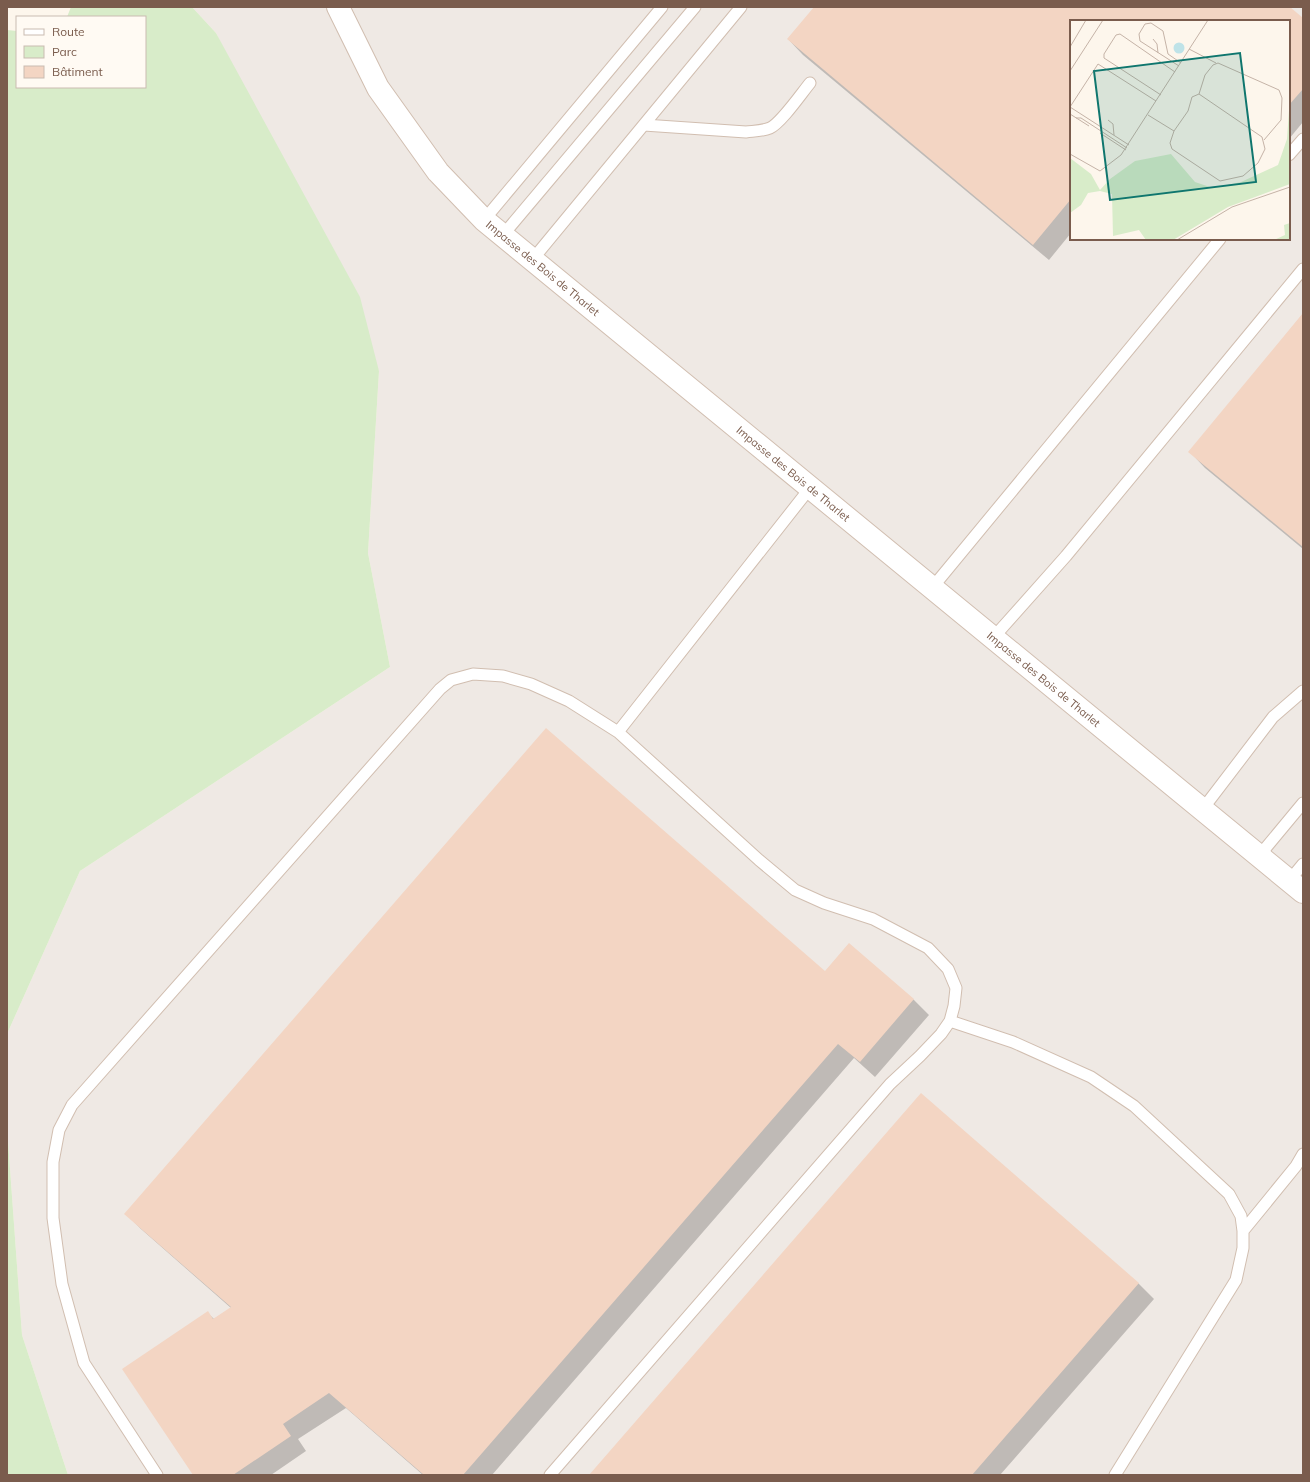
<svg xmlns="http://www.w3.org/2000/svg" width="1310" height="1482" viewBox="0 0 1310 1482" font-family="Mulish,sans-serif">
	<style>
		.industrial { fill: #efe9e4; fill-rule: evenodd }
		.green { fill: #d8ecc9 }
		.shadow { fill: #0003 }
		.building { fill: #f3d5c3 }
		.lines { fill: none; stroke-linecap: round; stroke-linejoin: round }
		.service-casing { stroke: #d1beb0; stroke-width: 13 }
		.minor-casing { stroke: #d1beb0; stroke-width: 24 }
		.service { stroke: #fff; stroke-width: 11 }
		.minor { stroke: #fff; stroke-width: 22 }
		.labels { text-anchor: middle; stroke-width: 3.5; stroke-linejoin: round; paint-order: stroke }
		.street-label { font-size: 11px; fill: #7a5c4d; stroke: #fffaf3 }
		.inset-road { fill: none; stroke: #c5b3a7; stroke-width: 1 }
		.view { fill: #0f766e; fill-opacity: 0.15; stroke: #0f766e; stroke-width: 2 }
		.inset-edge { fill: none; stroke: #7a5c4d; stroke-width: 2 }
	</style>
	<rect width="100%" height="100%" fill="#fdf6ec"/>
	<path class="industrial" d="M192 7H1303V1475H68L22 1335 7 1127V1034L80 871 390 667 368 553 379 371 216 33ZM1071 21H1289V239H1071Z"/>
	<path class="green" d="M71 7H192L216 33 360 297 379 371 368 553 390 667 80 871 7 1034V30L17 31V87H145V17H67Z
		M7 1127 22 1335 68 1475H7Z"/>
	<path class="shadow" d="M815 7H1288L1303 20V122L1289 139V21H1071V233L1049 260 803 55 788 39Z
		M1303 314V549L1205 468 1190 452Z
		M849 944 914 1000 929 1015 875 1077 854 1058 492 1475H423L346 1408 298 1439 306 1451 271 1475H194L208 1313 214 1319 231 1308 141 1229 126 1214 825 972Z
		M1138 1283 1154 1299 1000 1475H590Z"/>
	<path class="building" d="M814 7H1290L1303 18V89L1289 105V21H1071V199L1033 245 787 39Z
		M1303 313V547L1188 452Z
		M546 728 825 971 849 943 914 999 860 1062 838 1044 463 1475H424L329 1393 283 1424 291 1436 233 1475H193L122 1369 208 1311 213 1319 231 1307 124 1214Z
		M921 1093 1139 1283 972 1475H589Z"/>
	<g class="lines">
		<g class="service-casing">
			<path id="service" d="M644 125 746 132C754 131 763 131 770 128 781 123 801 94 810 83
				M1289 155 1303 139
				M484 220 662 7
				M503 235 695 7
				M533 259 741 7
				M932 588 1220 239
				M993 638 1066 556 1303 269
				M618 732 810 488
				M1202 810 1273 717 1303 691
				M1259 856 1303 803
				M1289 881 1303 864
				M950 1021 1013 1042 1091 1077 1134 1106 1229 1194 1241 1216 1243 1231V1248L1236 1280 1115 1475
				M1243 1231 1296 1166 1303 1154
				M157 1475 84 1363 62 1284 53 1218V1162L59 1130 72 1105 440 689 451 680 473 674 503 676 531 684 569 701 618 732 759 860 795 890 824 903 873 919 928 948 948 969 956 988 954 1006 950 1021 941 1034 920 1056 890 1084 550 1475"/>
		</g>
		<g class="minor-casing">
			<g id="minor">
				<path id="s1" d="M338 7 378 88 438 172 484 220 1303 892"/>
			</g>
		</g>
		<use href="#service" class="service"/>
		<use href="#minor" class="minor"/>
	</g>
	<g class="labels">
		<g class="street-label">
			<text dy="4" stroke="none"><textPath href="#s1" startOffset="336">Impasse des Bois de Tharlet</textPath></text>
			<text dy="4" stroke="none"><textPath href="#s1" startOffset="660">Impasse des Bois de Tharlet</textPath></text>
			<text dy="4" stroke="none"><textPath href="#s1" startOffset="984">Impasse des Bois de Tharlet</textPath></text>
		</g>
	</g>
	<g transform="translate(1070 20)">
		<rect width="220" height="220" fill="#fdf6ec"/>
		<path d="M220 76V164L158 187 103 220H76L69 210 43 216 42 174 30 171 18 173 11 185 0 193V138L21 154 30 170 40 159 65 141 101 134 125 162 143 168 171 162 208 145 217 119ZM220 203V220H204L215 215 214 205Z" fill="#d8ecc9"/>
		<path d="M103.5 28a5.5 5.5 0 1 1 11 0a5.5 5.5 0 1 1-11 0Z" fill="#bfe3e8"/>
		<path class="inset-road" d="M83 19 87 24 88 33M0 27 16 0M119 29 146 43M109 46 70 21 69 14 75 4 81 3 93 11 98 34 111 43M0 51 33 0M129 74 135 55 143 45 148 43 209 70 212 78 211 100 194 120M91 75 34 38V34L46 15 50 14 105 52M0 94 19 106M78 95 104 111 100 123 102 129 150 161 173 156 188 143 195 129 192 117 129 74 122 77 118 91 104 111M6 98H11L57 128M38 100 43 104 44 115M30 113 56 130M59 125 0 87 28 44 86 81M0 134 30 151 51 135 138 0M107 220 162 187 220 167"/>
		<path class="view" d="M170 33 186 162 40 180 24 51Z"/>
		<rect width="220" height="220" class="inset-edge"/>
	</g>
	<rect width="1310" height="1482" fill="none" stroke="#7a5c4d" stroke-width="16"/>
	<rect x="16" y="16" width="130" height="72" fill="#fffaf3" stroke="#cabbb1"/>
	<rect x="24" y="29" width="20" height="6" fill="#ffffff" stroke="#cabbb1"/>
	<text x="52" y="36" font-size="12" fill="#7a5c4d">Route</text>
	<rect x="24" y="46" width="20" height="12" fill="#d8ecc9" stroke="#cabbb1"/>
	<text x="52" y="56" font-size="12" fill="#7a5c4d">Parc</text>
	<rect x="24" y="66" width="20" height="12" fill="#f3d5c3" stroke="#cabbb1"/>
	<text x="52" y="76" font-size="12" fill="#7a5c4d">Bâtiment</text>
</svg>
